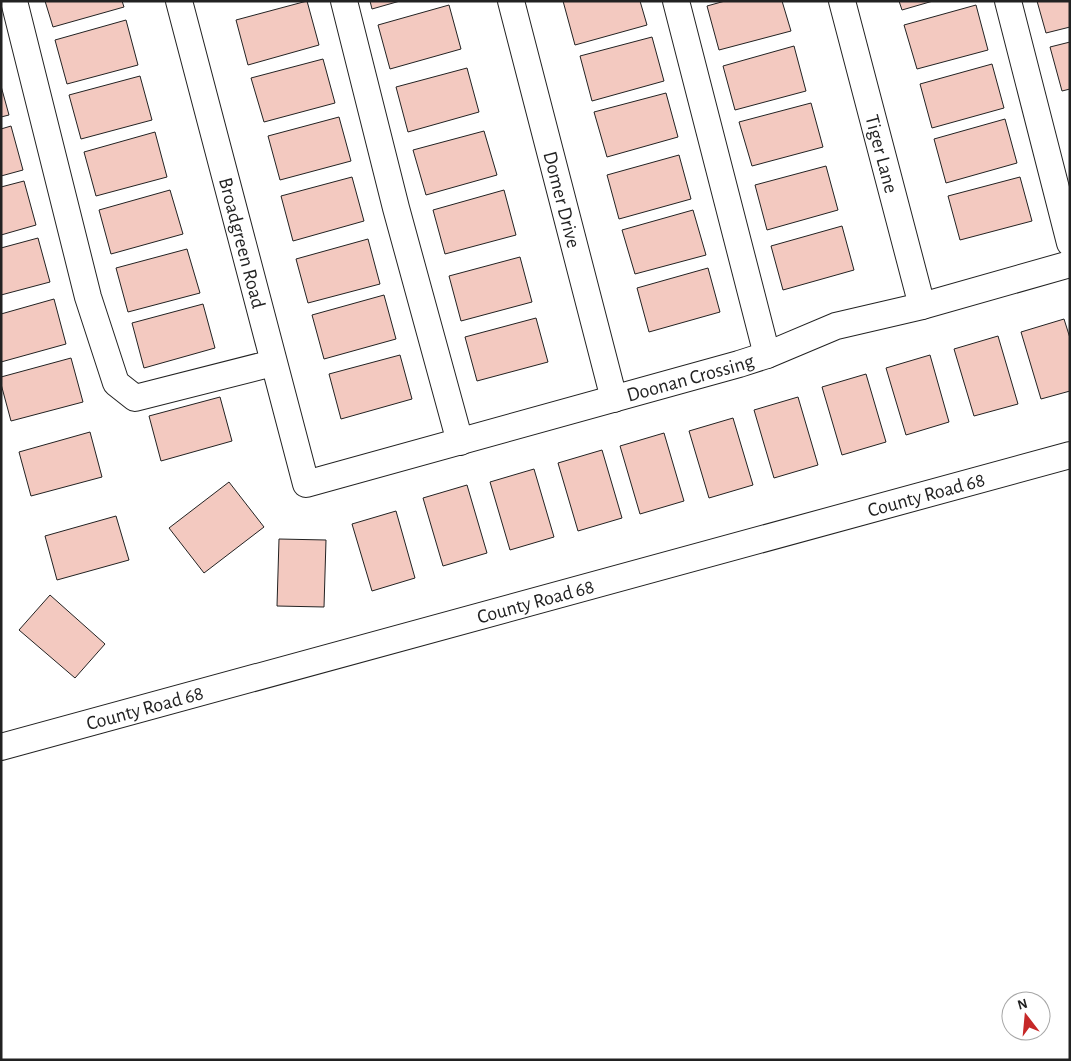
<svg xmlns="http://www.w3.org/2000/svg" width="1071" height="1061" viewBox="0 0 1071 1061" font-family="'Alegreya Sans',sans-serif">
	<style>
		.building { fill: #f3c9c0; stroke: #222 }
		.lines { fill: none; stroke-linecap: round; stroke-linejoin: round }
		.minor-casing { stroke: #222; stroke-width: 28 }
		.minor { stroke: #fff; stroke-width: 26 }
		.labels { text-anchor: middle; stroke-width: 4; stroke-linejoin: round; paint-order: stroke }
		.street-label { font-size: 20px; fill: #222; stroke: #fff }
	</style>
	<rect width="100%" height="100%" fill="#fff"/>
	<path class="building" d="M45 1H122L124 7 53 27Z
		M307 1 319 45 248 65 236 20Z
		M370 1H400L372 9Z
		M563 1H640L647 25 575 45Z
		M725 1H782L791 31 719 50 707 6Z
		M899 1H933L902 10Z
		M1037 1H1070V27L1046 33Z
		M449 5 461 49 390 69 378 25Z
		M976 5 988 50 917 69 904 25Z
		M126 20 138 65 67 84 55 40Z
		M652 37 664 81 592 101 580 56Z
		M1070 42V89L1062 91 1050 47Z
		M794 46 806 91 735 110 723 66Z
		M323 59 335 103 264 122 251 78Z
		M992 64 1004 108 932 128 920 84Z
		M467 68 479 112 408 132 396 87Z
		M140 76 152 120 81 139 69 95Z
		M1 86 9 115 1 117Z
		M666 93 678 137 607 157 594 112Z
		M811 103 823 147 752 166 739 122Z
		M339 117 351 161 280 180 268 136Z
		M1005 119 1017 163 946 183 934 139Z
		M11 126 23 170 1 176V129Z
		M484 131 497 175 426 195 413 150Z
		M155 132 167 177 96 196 84 152Z
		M679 155 691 199 619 219 607 175Z
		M826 166 838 210 767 230 755 185Z
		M352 177 364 221 293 241 281 196Z
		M1020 177 1032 221 960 240 948 196Z
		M24 181 36 225 1 235V187Z
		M170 190 183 234 111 254 99 210Z
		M504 190 516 235 445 254 433 210Z
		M693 210 706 255 635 274 622 230Z
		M842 226 854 270 783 290 771 246Z
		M38 238 50 282 1 295V248Z
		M368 239 380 284 308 303 296 259Z
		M187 249 200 293 128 312 116 268Z
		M520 257 532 302 461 321 449 276Z
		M708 268 720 312 649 332 637 288Z
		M384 295 396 339 324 359 312 315Z
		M54 299 66 344 1 362V314Z
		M203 304 215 348 144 368 132 323Z
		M536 318 548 362 477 381 465 337Z
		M1064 319 1070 338V391L1041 399 1021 332Z
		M998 336 1018 404 974 416 954 349Z
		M400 355 412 399 341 419 329 374Z
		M930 355 949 422 906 435 886 368Z
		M71 358 83 402 11 421 1 384V377Z
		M866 374 886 442 842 455 822 387Z
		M220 397 232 441 161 461 149 416Z
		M798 397 818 465 774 478 754 410Z
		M733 418 753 485 709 498 689 431Z
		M90 432 102 477 31 496 19 452Z
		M664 433 684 501 640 514 620 446Z
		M602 450 622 518 578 531 558 463Z
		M534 469 554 537 510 550 490 482Z
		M229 482 264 527 204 573 169 528Z
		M467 485 487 553 443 566 423 498Z
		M396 511 415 578 372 591 352 524Z
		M116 516 129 560 57 580 45 536Z
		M279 539 326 540 324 607 277 606Z
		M50 595 105 644 75 678 19 630Z"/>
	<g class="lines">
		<g class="minor-casing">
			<g id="minor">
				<path d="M14 1 88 297 116 383 135 398 273 363"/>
				<path id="s1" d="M179 1 306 484 739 364 767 355 836 326 922 306 1070 264"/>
				<path d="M344 1 396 208 460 442"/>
				<path id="s2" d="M511 1 614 399"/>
				<path d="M676 1 767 355"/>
				<path id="s3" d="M842 1 922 306"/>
				<path d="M1008 1 1070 243"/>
				<path id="s4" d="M1 747 1070 455"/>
			</g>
		</g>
		<use href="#minor" class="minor"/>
	</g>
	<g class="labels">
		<g class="street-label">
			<text dy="7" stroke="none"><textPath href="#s3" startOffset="158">Tiger Lane</textPath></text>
			<text dy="7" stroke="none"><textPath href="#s2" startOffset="205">Domer Drive</textPath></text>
			<text dy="7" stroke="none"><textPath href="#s1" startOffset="250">Broadgreen Road</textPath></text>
			<text dy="7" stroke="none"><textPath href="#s1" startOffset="898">Doonan Crossing</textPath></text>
			<text dy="7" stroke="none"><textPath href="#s4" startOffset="959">County Road 68</textPath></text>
			<text dy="7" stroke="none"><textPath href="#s4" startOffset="554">County Road 68</textPath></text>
			<text dy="7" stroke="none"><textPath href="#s4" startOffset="149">County Road 68</textPath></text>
		</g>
	</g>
	<rect width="1071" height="1061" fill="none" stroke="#222222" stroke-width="5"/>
	<g transform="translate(1026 1016) rotate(344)"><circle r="24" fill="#ffffff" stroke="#a7a7a7"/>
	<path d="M0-4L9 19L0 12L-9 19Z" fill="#c62828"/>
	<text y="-8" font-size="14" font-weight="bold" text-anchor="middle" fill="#222222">N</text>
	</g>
</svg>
